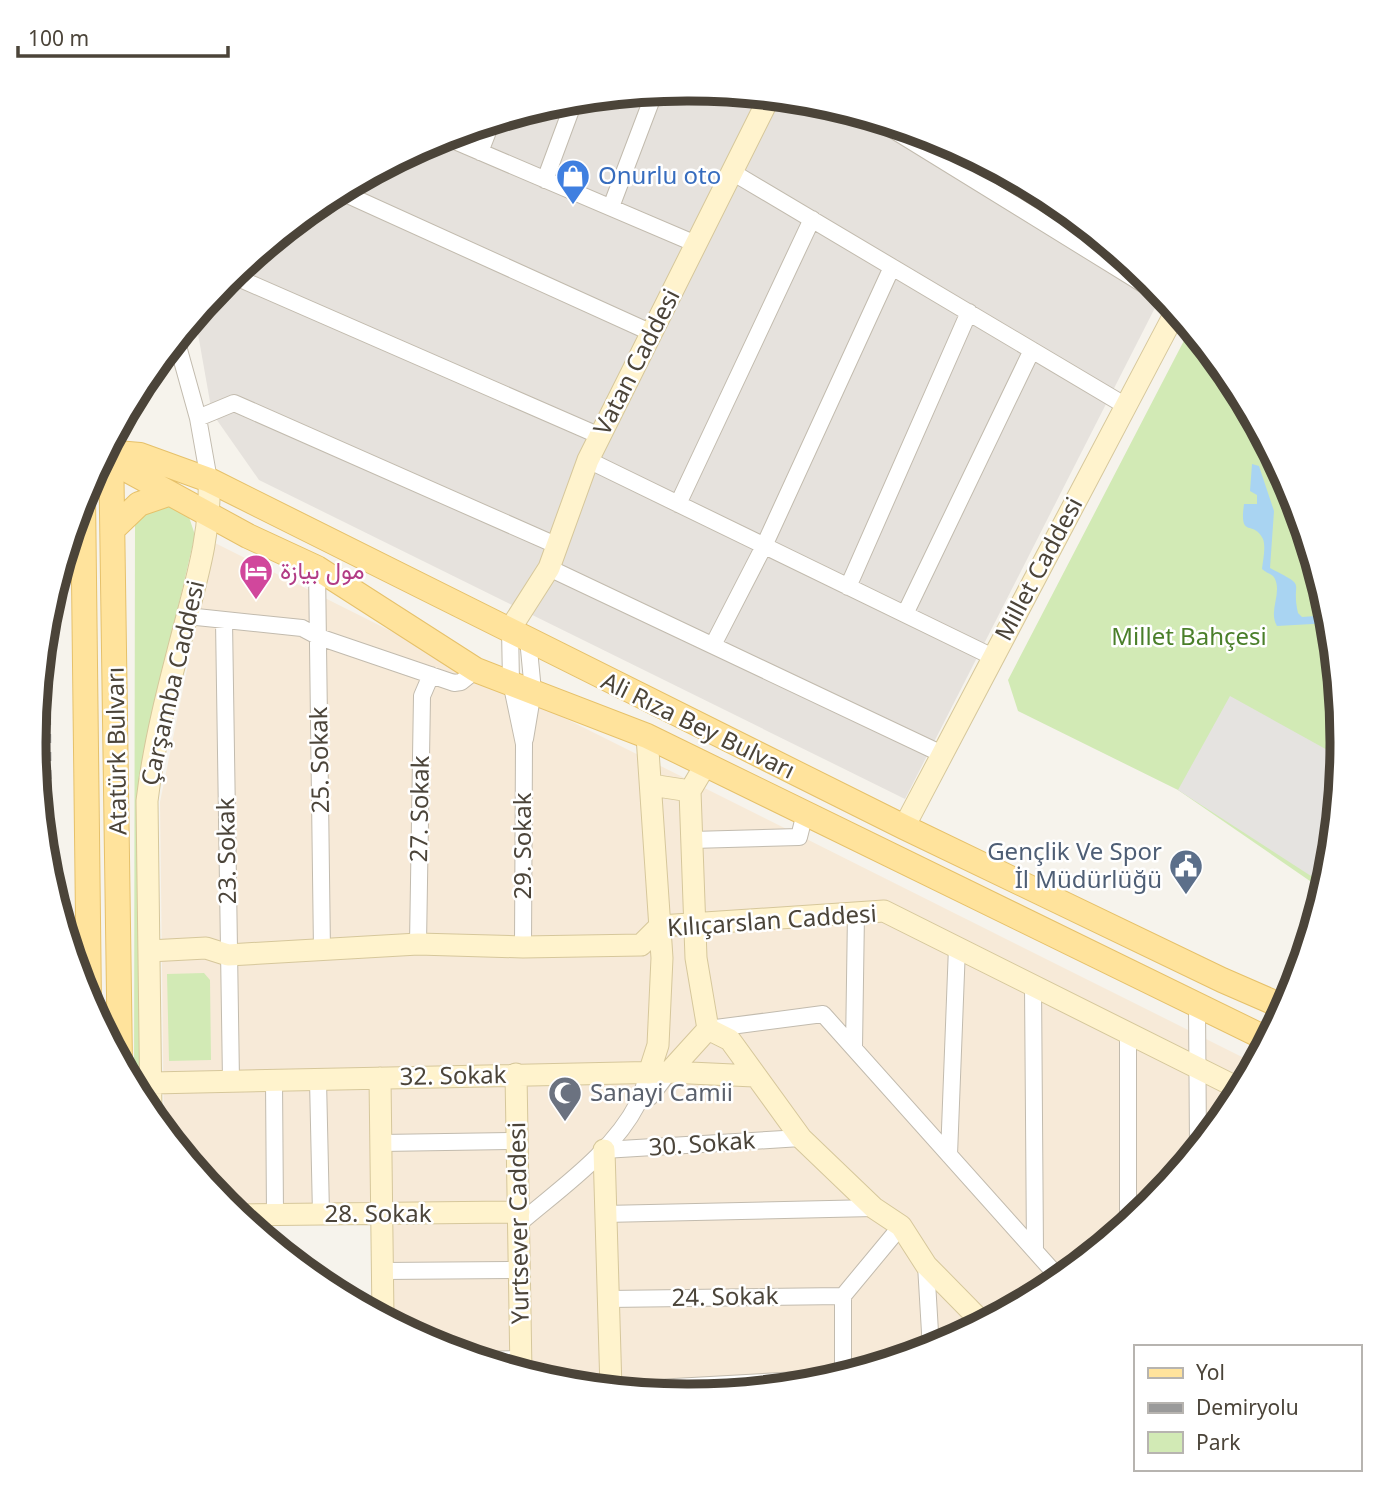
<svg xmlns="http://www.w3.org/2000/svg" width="1375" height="1485" viewBox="0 0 1375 1485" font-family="'Noto Sans',Vazirmatn,sans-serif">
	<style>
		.commercial { fill: #f7ead8 }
		.industrial { fill: #e6e2dd }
		.green { fill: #d2eab5 }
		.parking { fill: #e5e3e0 }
		.water { fill: #a9d4f2 }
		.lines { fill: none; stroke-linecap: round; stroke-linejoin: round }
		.street-casing { stroke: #c2bbae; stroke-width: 18 }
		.secondary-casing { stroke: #d6c79b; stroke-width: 23 }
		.primary-casing { stroke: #e6c16a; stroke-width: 26 }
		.street { stroke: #fff; stroke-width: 16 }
		.secondary { stroke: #fff3cd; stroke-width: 21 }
		.primary { stroke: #ffe39c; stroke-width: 24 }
		.tram { stroke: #9a9a9a; stroke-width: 2 }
		.rail { stroke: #9a9a9a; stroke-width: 4.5; stroke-dasharray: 9 9; stroke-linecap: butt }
		.labels { text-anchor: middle; stroke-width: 5; stroke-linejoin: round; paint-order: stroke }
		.shop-label { font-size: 24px; fill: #366cbe; stroke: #fff; text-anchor: start }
		.street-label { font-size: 24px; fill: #4b4439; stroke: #fff }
		.hotel-label { font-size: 24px; fill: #b23c85; stroke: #fff; text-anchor: start }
		.park-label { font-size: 24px; fill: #4a7f2a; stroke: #fff }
		.service-label { font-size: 24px; fill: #4e5e75; stroke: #fff; text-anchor: end }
		.worship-label { font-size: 24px; fill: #5b616d; stroke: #fff; text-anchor: start }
		.rim { fill: none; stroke: #4b4439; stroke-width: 9 }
	</style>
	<rect width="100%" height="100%" fill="#f6f3ec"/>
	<path class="commercial" d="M213 542 1254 1063 1231 1106 1150 1205 1051 1287 937 1347 815 1384 687 1397 559 1384 437 1347 394 1324 392 1216 241 1218 225 1205 164 1131 160 802Z"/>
	<path class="industrial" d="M688 88 816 101 938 138 1051 199 1150 280 1162 294 905 799 259 480 212 413 195 317 225 280 324 198 438 138 560 101Z"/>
	<path class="green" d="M1190 329 1232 379 1292 492 1329 615 1342 743 1329 871 1323 890 1178 790 1018 711 1008 680Z
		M165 504 188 514 195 535 141 765 142 1103 134 1089 135 525 141 514Z
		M204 973 210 980 211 1060 169 1061 167 974Z"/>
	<path class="parking" d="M1230 696 1340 757 1331 847 1311 876 1178 790Z"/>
	<path class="water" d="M1252 464 1259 466 1274 511 1270 568C1310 589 1290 578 1298 613L1302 617 1329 615 1330 623 1277 626C1268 611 1282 594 1275 579 1273 574 1266 573 1262 569 1263 560 1266 547 1263 539 1253 519 1239 540 1244 504H1257V495L1250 491Z"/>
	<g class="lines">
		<g class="street-casing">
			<path id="street" d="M877 120 1164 297
				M443 136 696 244
				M480 152 492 121
				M732 172 1126 406
				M545 180 575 99
				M339 191 652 333
				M611 207 655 91
				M231 275 600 436
				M176 339 198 418 209 480
				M198 418 234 403 558 546
				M588 460 993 657
				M678 504 812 219
				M317 568 322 951
				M549 568 942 754
				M848 587 969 312
				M905 614 1032 350
				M187 616 302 628 319 637 454 683 461 682 476 670
				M224 621 231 1081
				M510 629 511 682 524 744 523 947
				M713 645 764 546 892 267
				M525 739 533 691 528 639
				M692 840 799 837 805 813
				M418 944 422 696 431 675
				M1033 985 1035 1251
				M1197 1005 1198 1147
				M708 1029 823 1014 1060 1279
				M854 1048 856 913
				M318 1080 321 1214
				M274 1081 275 1214
				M640 1101 650 1097 669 1072
				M381 1143 518 1141
				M604 1150 801 1138
				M949 1155 957 947
				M604 1214 874 1208
				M521 1222C562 1187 613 1152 638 1103 643 1094 644 1083 649 1073
				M1128 1224V1033
				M926 1265 931 1349
				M382 1271 520 1270
				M608 1299 843 1296
				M480 1360 521 1359
				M843 1376V1296L901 1226
				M620 1390 836 1378"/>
		</g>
		<g class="secondary-casing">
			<path id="secondary" d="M510 629 549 568 588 460 770 96
				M647 736 662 958 658 1045 649 1073
				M651 785 690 791
				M904 827 1176 311
				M149 951 206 948 228 955 418 944 523 947 641 945 660 926 884 911 1240 1089
				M708 1029 730 1040 801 1138 874 1208 901 1226 926 1265 983 1323
				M669 1072 708 1029 696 958 690 791 706 764
				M516 1074 521 1372
				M380 1078 383 1318
				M152 1083 669 1072 754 1076
				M151 1116 147 801C154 742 169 685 184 628 197 578 211 532 209 480
				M604 1150 611 1389
				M237 1215 519 1212"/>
		</g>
		<g class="primary-casing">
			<path id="primary" d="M111 444 120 1063
				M105 452 140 455 209 480 904 827 1222 980 1284 1007
				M112 452 131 472 248 536 317 568 476 670 647 736 1267 1039
				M83 494 89 1004
				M115 527 139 504 168 494"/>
		</g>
		<use href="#street" class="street"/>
		<use href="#secondary" class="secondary"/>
		<use href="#primary" class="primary"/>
		<path class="tram" d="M34 730 35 757"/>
		<path class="rail" d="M48 608 50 884"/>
	</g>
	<defs>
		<g id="shop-pin" transform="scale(1.75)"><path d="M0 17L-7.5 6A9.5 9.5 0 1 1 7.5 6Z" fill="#3f7fe0" stroke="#fff"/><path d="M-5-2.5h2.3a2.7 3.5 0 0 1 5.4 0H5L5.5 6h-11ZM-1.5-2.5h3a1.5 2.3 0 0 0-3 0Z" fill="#fff"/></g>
		<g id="hotel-pin" transform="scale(1.75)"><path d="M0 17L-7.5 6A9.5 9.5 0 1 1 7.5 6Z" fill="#d1479c" stroke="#fff"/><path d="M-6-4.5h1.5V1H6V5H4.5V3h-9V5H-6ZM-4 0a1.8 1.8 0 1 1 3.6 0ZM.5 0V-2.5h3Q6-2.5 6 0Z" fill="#fff"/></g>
		<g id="civic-pin" transform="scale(1.75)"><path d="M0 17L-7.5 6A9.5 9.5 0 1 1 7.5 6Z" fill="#5c6f8a" stroke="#fff"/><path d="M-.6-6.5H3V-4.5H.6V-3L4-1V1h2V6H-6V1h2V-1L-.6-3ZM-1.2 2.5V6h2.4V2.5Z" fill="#fff"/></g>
		<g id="mosque-pin" transform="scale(1.75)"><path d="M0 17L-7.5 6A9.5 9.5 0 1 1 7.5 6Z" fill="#6b7280" stroke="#fff"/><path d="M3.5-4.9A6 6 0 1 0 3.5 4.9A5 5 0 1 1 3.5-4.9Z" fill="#fff"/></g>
	</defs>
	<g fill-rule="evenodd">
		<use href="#shop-pin" x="573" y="176"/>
		<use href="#hotel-pin" x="256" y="571"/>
		<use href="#civic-pin" x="1186" y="866"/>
		<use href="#mosque-pin" x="565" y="1093"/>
	</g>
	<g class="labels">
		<g class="shop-label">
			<text x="598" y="184">Onurlu oto</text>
		</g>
		<g class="street-label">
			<text transform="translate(637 362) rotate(-63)" y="8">Vatan Caddesi</text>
			<text transform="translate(1039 569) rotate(-62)" y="8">Millet Caddesi</text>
			<text transform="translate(173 683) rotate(-77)" y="8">Çarşamba Caddesi</text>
			<text transform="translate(698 726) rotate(26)" y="8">Ali Rıza Bey Bulvarı</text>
			<text transform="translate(117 751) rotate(-91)" y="8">Atatürk Bulvarı</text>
			<text transform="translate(320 760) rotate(-91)" y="8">25. Sokak</text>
			<text transform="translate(420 809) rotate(-89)" y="8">27. Sokak</text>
			<text transform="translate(523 846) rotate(-90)" y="8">29. Sokak</text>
			<text transform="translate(227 851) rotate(-91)" y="8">23. Sokak</text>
			<text transform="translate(772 921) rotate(-4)" y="8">Kılıçarslan Caddesi</text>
			<text transform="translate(453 1076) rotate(-1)" y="8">32. Sokak</text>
			<text transform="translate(702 1144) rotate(-4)" y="8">30. Sokak</text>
			<text x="378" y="1222">28. Sokak</text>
			<text transform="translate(519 1223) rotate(-91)" y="8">Yurtsever Caddesi</text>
			<text transform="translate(725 1297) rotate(-1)" y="8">24. Sokak</text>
		</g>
		<g class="hotel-label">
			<text x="280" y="579">مول بيازة</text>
		</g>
		<g class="park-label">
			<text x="1189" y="645">Millet Bahçesi</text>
		</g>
		<g class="service-label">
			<text x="1162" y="860">Gençlik Ve Spor<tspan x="1162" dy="28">İl Müdürlüğü</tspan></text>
		</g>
		<g class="worship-label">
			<text x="590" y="1101">Sanayi Camii</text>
		</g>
	</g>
	<path d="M0 0H1375V1485H0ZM687 101H689A641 641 0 0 1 1330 742V743A641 641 0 0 1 689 1384H687A641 641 0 0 1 46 743V742A641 641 0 0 1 687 101Z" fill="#fff" fill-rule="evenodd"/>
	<path class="rim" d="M687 101H689A641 641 0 0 1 1330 742V743A641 641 0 0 1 689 1384H687A641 641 0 0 1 46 743V742A641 641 0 0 1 687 101Z"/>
	<rect x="1134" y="1345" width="228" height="126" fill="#ffffff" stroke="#b7b4b0" stroke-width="2"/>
	<rect x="1148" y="1368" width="35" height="10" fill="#ffe39c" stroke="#b7b4b0" stroke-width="2"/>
	<text x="1196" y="1380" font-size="21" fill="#4b4439">Yol</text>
	<rect x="1148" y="1403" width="35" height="10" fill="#9a9a9a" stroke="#b7b4b0" stroke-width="2"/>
	<text x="1196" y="1415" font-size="21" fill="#4b4439">Demiryolu</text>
	<rect x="1148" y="1432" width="35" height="21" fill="#d2eab5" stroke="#b7b4b0" stroke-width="2"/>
	<text x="1196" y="1450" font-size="21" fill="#4b4439">Park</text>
	<path d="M18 46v10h210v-10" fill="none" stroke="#4b4439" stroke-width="3.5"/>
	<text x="28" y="46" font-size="21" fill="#4b4439" stroke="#ffffff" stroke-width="5" paint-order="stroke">100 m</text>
</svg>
